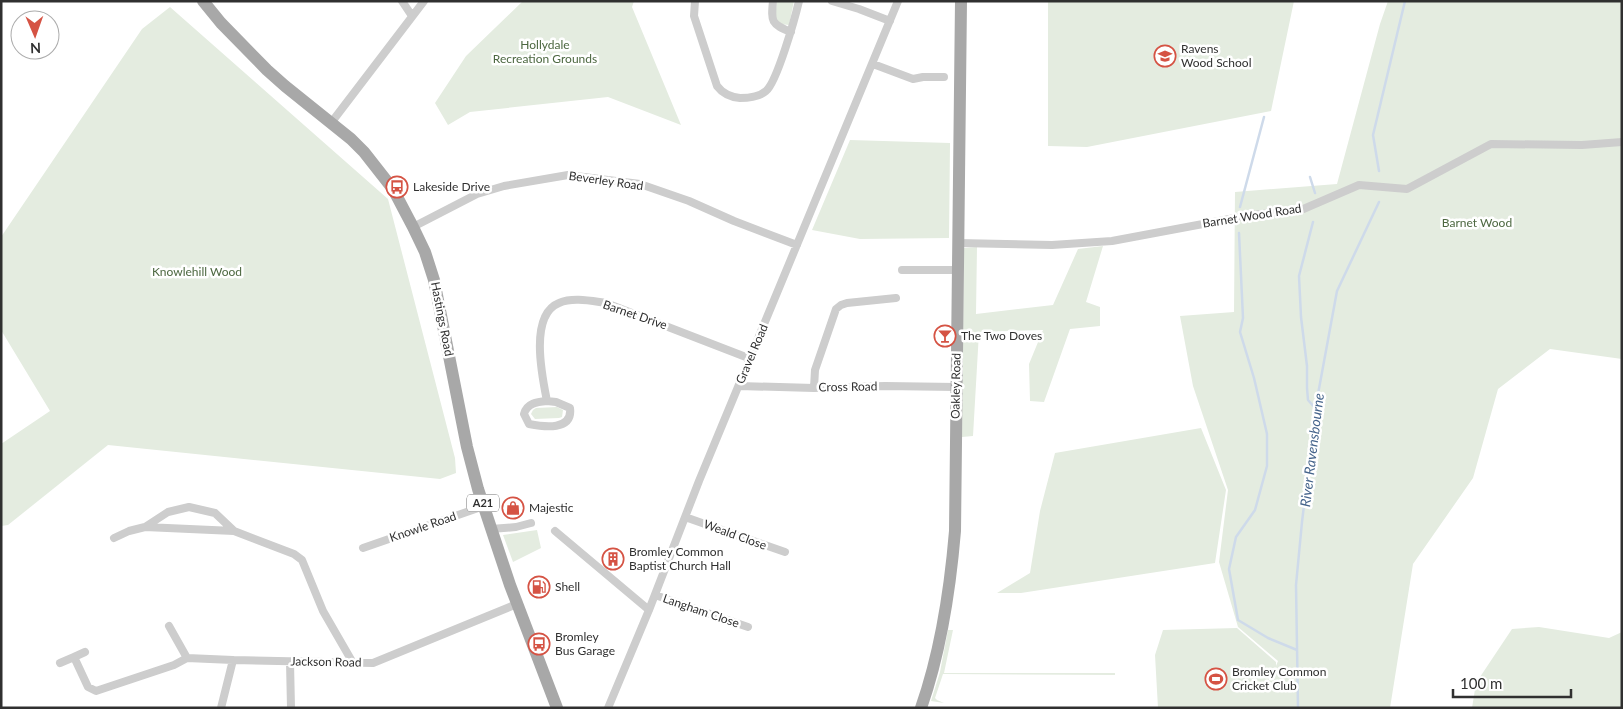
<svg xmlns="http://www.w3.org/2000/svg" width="1623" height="709" viewBox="0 0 1623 709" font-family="Lato,sans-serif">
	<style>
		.green { fill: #e4ece0 }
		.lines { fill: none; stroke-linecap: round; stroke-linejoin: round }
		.stream { stroke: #cedaea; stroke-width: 2.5 }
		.minor { stroke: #cdcdcd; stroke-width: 8 }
		.primary { stroke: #a8a8a8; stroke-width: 12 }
		.labels { text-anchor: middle; stroke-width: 5; stroke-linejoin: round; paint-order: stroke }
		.shield { fill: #fff; stroke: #6e6e6e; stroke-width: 1 }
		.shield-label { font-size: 11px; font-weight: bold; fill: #303030 }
		.park-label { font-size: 12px; fill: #4d6841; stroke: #fff }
		.poi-label { font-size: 12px; fill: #303030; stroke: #fff; text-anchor: start }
		.street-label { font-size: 12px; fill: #303030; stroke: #fff }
		.water-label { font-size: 14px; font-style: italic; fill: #45648b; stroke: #fff }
	</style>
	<rect width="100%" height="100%" fill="#fff"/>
	<path class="green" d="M523 1H634L632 7 681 125 608 97 470 112 448 125 435 103 466 56Z
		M777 1H794L789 25 780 24 775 17Z
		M1048 1H1294L1271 111 1087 147 1048 146Z
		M1388 1H1622V359L1550 349 1498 389 1473 478 1413 564 1390 708H1158L1155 655 1163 630 1237 628 1276 662V666L1278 661 1238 627 1219 562 1228 490 1193 386 1180 316 1234 312 1235 192 1337 184 1380 24Z
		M170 7 388 199 455 458 456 473 440 479 108 445 8 525 1 526V444L50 411 1 330V237L142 29Z
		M850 140 950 143 949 238 860 239 812 230Z
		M1103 246 1086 302 1100 307V326L1070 329 1044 402 1030 401 1029 364 1043 330 979 332 973 436 962 437 964 248 977 247 976 314 1053 305 1078 249Z
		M557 407 563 410 562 417 559 418 535 419 531 414 533 410 536 408Z
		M1201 428 1226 490 1215 563 1021 593H997L1030 573 1040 511 1055 453Z
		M537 530 541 548 513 562 503 535Z
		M1539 627 1609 638 1622 632V708H1472L1476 683 1512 629Z
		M948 630H953L944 673H1115V675L943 674 935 698 937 700 944 703 931 701 940 672Z"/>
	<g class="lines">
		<path class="stream" d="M1379 171 1373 135 1405 1
			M1310 177 1315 193
			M1240 207 1264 117
			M1313 222 1299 276 1301 317 1307 366V388L1308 400 1315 408
			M1239 233 1243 318 1240 332 1254 378 1267 434V466L1255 510 1236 537 1229 569 1238 620 1268 638 1297 650
			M1298 708 1296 585 1302 522 1316 405 1337 291 1379 202"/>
		<path class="minor" d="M402 1 412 16
			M695 1 694 16 717 86C723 94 730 97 740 98 749 98 759 97 766 91 777 82 795 18 799 1
			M773 1C771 22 771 24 791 32
			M832 1 859 9 890 21
			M873 64 913 79 923 77H944
			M331 123 424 1
			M413 227 477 194 504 186 568 175 640 184 689 201 734 221 797 245
			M958 243 1052 245 1112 241 1251 215 1301 210 1359 185 1407 189 1491 144 1582 145 1622 142
			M902 270H957
			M739 386 814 388 885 386 956 387
			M814 388 815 370 836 309 841 305 847 303 896 298
			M547 401C542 376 529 315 559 303 573 297 591 301 606 303L751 359
			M547 401 556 402 570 408C573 431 544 427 529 424L524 414C527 403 537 402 547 401Z
			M685 517 785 552
			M145 527 234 531
			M491 529 516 527 531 523
			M555 531 649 610
			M114 538 129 531 145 527 168 512 189 507 215 513 234 531 294 554 302 560 323 611 353 663
			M363 548 484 506
			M655 595 748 627
			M169 626 187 658 233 660
			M85 652 74 657 88 687 96 691 174 665 187 658
			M290 662 291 708
			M60 663 74 657
			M221 708 233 660 373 663 517 604
			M608 708 649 610 699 481 898 1"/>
		<path class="primary" d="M203 1 221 23 267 70 285 86 351 139 364 152 393 189 413 227 425 252 434 280 467 447 478 489 510 585 557 708
			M921 708C941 651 950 591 955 531L961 1"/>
	</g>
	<defs>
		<g id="school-ring" transform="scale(1.125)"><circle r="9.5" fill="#fff" stroke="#d55344" stroke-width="1.5"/><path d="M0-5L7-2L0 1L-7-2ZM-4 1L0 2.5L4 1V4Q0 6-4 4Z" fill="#d55344"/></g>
		<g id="bus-ring" transform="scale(1.125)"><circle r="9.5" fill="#fff" stroke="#d55344" stroke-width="1.5"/><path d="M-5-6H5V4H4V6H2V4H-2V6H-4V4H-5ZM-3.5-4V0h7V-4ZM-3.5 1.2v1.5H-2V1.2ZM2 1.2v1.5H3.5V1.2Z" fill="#d55344"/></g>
		<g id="bar-ring" transform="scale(1.125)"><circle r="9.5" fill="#fff" stroke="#d55344" stroke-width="1.5"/><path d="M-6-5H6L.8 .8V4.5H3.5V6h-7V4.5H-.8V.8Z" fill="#d55344"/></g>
		<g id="shop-ring" transform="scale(1.125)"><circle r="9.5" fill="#fff" stroke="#d55344" stroke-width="1.5"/><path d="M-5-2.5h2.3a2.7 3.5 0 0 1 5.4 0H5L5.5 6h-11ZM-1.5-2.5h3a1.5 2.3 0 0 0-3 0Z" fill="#d55344"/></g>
		<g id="building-ring" transform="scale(1.125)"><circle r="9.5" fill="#fff" stroke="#d55344" stroke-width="1.5"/><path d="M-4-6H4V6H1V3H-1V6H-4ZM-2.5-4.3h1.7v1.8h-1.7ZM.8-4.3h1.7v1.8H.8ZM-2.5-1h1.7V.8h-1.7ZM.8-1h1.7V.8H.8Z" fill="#d55344"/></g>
		<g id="fuel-ring" transform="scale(1.125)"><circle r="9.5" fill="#fff" stroke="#d55344" stroke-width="1.5"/><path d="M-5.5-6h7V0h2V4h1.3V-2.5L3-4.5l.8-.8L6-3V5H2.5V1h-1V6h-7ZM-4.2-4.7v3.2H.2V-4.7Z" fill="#d55344"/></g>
		<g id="stadium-ring" transform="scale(1.125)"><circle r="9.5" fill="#fff" stroke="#d55344" stroke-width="1.5"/><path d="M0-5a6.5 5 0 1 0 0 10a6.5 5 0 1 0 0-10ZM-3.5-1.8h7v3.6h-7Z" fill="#d55344"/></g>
	</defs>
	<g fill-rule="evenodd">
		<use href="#school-ring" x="1165" y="56"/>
		<use href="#bus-ring" x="397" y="187"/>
		<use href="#bar-ring" x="945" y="336"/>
		<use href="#shop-ring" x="513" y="508"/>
		<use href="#building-ring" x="613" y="559"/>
		<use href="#fuel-ring" x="539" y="587"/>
		<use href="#bus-ring" x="539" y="644"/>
		<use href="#stadium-ring" x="1216" y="679"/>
	</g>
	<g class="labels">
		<rect class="shield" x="467" y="494.5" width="32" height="17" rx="4"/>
		<g class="shield-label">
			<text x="483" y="507">A21</text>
		</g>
		<g class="park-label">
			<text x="545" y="49">Hollydale<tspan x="545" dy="14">Recreation Grounds</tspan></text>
			<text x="1477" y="227">Barnet Wood</text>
			<text x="197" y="276">Knowlehill Wood</text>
		</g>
		<g class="poi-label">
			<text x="1181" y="53">Ravens<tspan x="1181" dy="14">Wood School</tspan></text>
			<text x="413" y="191">Lakeside Drive</text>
			<text x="961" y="340">The Two Doves</text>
			<text x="529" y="512">Majestic</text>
			<text x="629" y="556">Bromley Common<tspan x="629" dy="14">Baptist Church Hall</tspan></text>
			<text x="555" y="591">Shell</text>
			<text x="555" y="641">Bromley<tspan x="555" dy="14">Bus Garage</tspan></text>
			<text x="1232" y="676">Bromley Common<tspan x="1232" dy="14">Cricket Club</tspan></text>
		</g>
		<g class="street-label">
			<text transform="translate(606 181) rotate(8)" y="4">Beverley Road</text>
			<text transform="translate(1252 216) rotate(-9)" y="4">Barnet Wood Road</text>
			<text transform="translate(635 315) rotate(19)" y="4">Barnet Drive</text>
			<text transform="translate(442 319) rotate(79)" y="4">Hastings Road</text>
			<text transform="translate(752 354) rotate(-67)" y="4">Gravel Road</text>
			<text transform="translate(956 386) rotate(-89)" y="4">Oakley Road</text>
			<text transform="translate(848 387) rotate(-1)" y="4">Cross Road</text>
			<text transform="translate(423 527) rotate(-19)" y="4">Knowle Road</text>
			<text transform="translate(735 535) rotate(20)" y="4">Weald Close</text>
			<text transform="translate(701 611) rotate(19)" y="4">Langham Close</text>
			<text transform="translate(326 662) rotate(1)" y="4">Jackson Road</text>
		</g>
		<g class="water-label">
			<text transform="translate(1312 450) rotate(-83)" y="5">River Ravensbourne</text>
		</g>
	</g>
	<rect width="1623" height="709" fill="none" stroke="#303030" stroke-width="5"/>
	<g transform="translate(35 35) rotate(178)"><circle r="24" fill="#ffffff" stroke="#acacac"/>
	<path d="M0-4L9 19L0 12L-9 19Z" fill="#d55344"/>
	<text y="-8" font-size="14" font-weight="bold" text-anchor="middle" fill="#303030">N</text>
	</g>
	<path d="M1453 689v8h118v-8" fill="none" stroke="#303030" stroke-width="2.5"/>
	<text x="1460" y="689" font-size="15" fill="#303030" stroke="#ffffff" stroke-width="4" paint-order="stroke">100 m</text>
</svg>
